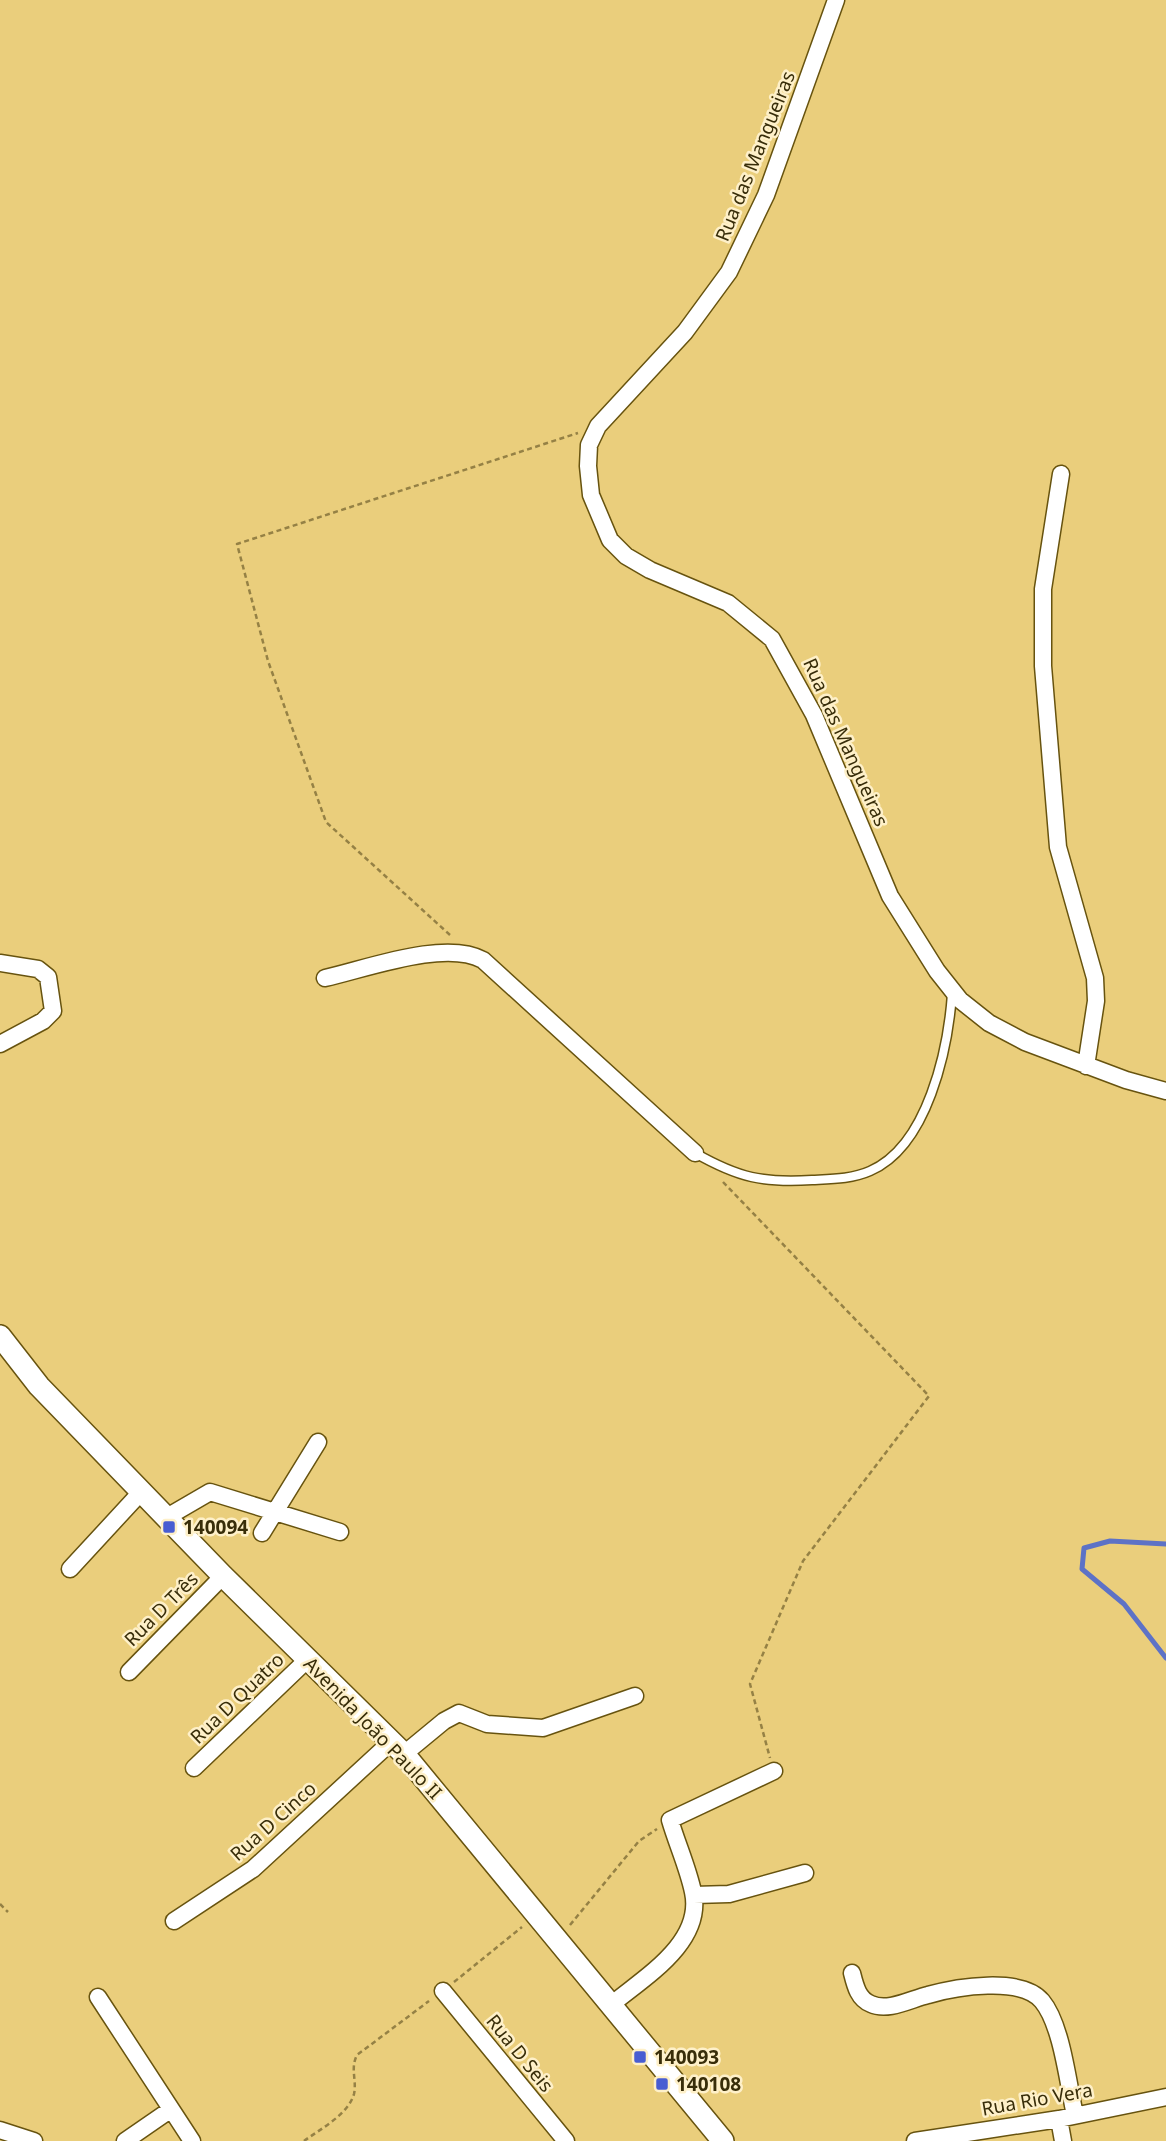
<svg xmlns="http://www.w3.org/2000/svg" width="1166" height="2141" viewBox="0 0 1166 2141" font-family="'Noto Sans',sans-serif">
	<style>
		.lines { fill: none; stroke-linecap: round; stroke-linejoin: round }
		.stream { stroke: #5d72c6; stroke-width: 5 }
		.service-casing { stroke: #67530f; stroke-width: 11 }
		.minor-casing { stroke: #67530f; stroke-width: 19 }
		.secondary-casing { stroke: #67530f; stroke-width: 24 }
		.path { stroke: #958145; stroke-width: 2.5; stroke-dasharray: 5 3.5; stroke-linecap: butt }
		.service { stroke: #fff; stroke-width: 8 }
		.minor { stroke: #fff; stroke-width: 16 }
		.secondary { stroke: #fff; stroke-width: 21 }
		.poi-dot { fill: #485dd2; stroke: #fef0c9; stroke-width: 2.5 }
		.labels { text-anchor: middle; stroke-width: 5; stroke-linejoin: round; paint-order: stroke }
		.street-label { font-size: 19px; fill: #382d09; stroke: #fef0c9 }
		.poi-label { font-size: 19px; font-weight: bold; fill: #382d09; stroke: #fef0c9; text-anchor: start }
	</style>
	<rect width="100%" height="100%" fill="#eace7c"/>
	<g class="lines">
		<path class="stream" d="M1166 1544 1110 1541 1084 1548 1082 1569 1124 1604 1166 1658"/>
		<g class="service-casing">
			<path id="service" d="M695 1153C739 1178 763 1183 812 1180 832 1179 852 1179 870 1171 928 1146 948 1049 952 994"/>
		</g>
		<g class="minor-casing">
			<path id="minor" d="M836 0 766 195 729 272 685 332 598 426 589 445 588 466 591 495 610 540 626 556 650 570 728 603 772 639 814 715 890 896 937 971 960 1000 989 1023 1025 1042 1126 1080 1166 1091
				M1061 474 1043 589V666L1058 847 1095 978 1096 1001 1086 1066
				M0 963 38 969 48 977 53 1011 43 1021 0 1044
				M325 978C366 969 445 939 483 960L695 1153
				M167 1517 210 1492 340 1532
				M262 1533 318 1442
				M70 1569 142 1491
				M129 1672 223 1576
				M404 1754 444 1721 459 1713 487 1724 543 1728 635 1696
				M194 1768 308 1659
				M694 1895 729 1894 805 1873
				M174 1921 253 1869 391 1742
				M852 1973C855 1985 858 1999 871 2004 888 2012 911 1999 928 1995 956 1987 1021 1976 1042 2001 1062 2025 1068 2084 1075 2115
				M443 1991 566 2141
				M98 1997 192 2141
				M611 2005C643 1978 704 1943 693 1892 688 1868 677 1844 670 1820L774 1771
				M1059 2119 1063 2141
				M0 2130 34 2141
				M125 2141 170 2110
				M915 2141 1059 2119 1166 2097"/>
		</g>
		<g class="secondary-casing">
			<path id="secondary" d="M0 1336 39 1386 223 1576 404 1754 723 2141"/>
		</g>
		<path class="path" d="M450 935 326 822 268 661 237 544 578 433
			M723 1182 929 1396 803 1561 750 1684 770 1758
			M0 1904 8 1912
			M570 1925 639 1841 657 1829
			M454 1982 522 1927
			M304 2141C320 2129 348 2115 354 2094 357 2080 350 2069 357 2055L429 2001"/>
		<use href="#service" class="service"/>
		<use href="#minor" class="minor"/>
		<use href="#secondary" class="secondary"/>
	</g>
	<g class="poi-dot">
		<rect x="162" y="1520" width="14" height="14" rx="3.5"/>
		<rect x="633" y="2050" width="14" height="14" rx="3.5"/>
		<rect x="655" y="2077" width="14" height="14" rx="3.5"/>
	</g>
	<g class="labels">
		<g class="street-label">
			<text transform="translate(755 156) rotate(-68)" y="7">Rua das Mangueiras</text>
			<text transform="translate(846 742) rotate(66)" y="7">Rua das Mangueiras</text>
			<text transform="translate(161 1609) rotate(-45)" y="7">Rua D Três</text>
			<text transform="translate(237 1698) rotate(-44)" y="7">Rua D Quatro</text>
			<text transform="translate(373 1728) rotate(46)" y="7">Avenida João Paulo II</text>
			<text transform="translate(273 1821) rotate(-42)" y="7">Rua D Cinco</text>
			<text transform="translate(520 2053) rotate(51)" y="7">Rua D Seis</text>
			<text transform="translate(1037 2099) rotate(-10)" y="7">Rua Rio Vera</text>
		</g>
		<g class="poi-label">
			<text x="183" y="1534">140094</text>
			<text x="654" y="2064">140093</text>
			<text x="676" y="2091">140108</text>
		</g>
	</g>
</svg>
